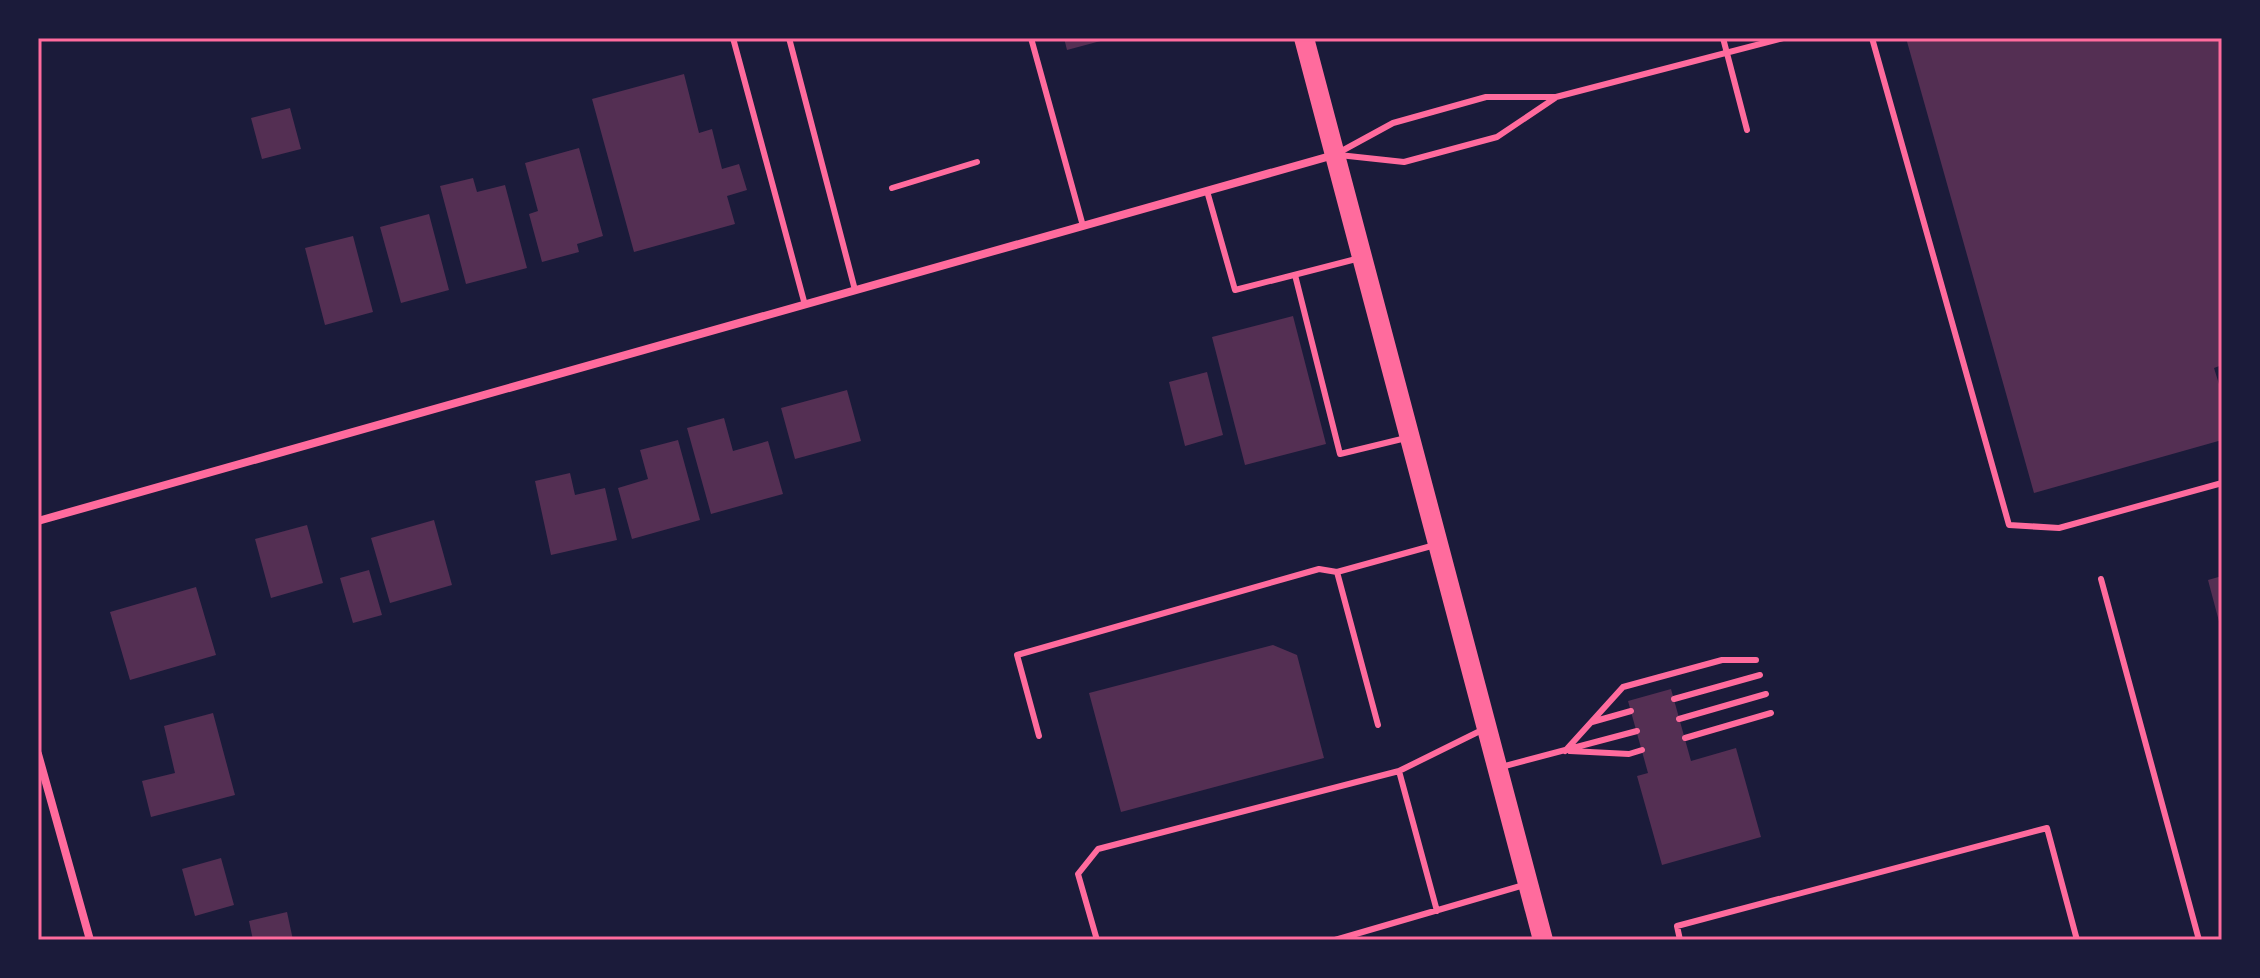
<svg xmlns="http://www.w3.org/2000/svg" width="2260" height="978" viewBox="0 0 2260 978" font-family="Karla,sans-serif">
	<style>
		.building { fill: #542f53 }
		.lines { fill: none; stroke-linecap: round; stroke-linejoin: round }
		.service { stroke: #ff6b9d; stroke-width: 6 }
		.minor { stroke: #ff6b9d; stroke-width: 8 }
		.primary { stroke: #ff6b9d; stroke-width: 20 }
		.neatline { fill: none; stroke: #ff6b9d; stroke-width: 3 }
	</style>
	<rect width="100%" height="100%" fill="#1b1b3a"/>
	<path class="building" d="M1064 38H1108V39L1067 50Z
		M1906 38H2222V365L2214 368 2222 394V440L2034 493Z
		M684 74 699 133 712 129 722 169 739 164 747 190 727 196 735 224 634 252 592 99Z
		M290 108 301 149 262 159 251 118Z
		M579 148 603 236 577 244 579 252 542 262 529 214 538 211 525 163Z
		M473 178 477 192 505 185 527 268 466 284 440 186Z
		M429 214 449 290 401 303 380 227Z
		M353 236 373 312 325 325 305 248Z
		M1293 316 1326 444 1245 465 1212 337Z
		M1207 372 1223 435 1185 446 1169 382Z
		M847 390 861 441 795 459 781 408Z
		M724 418 733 451 768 441 783 494 711 514 687 428Z
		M678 440 700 520 632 539 618 488 648 479 640 450Z
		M570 473 575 495 605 488 617 540 551 555 535 481Z
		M434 520 452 585 390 603 371 538Z
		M307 525 323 583 271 598 255 539Z
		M369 570 382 615 353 623 340 578Z
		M2222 576V629H2221L2208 580Z
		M196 587 216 655 130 680 110 612Z
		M1273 645 1297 655 1324 758 1121 812 1089 693Z
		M1671 689 1691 761 1736 748 1761 837 1662 865 1637 776 1648 773 1628 701Z
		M213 713 235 795 151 817 142 781 175 773 164 726Z
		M221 858 234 905 195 916 182 869Z
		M287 912 293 940H253L249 921Z"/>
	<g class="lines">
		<path class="service" d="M733 38 805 305
			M789 38 855 290
			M1031 38 1083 226
			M1723 38 1747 130
			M1872 38 2009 525 2059 528 2222 483
			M1338 153 1393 123 1486 97H1556L1783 38
			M1339 155 1404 162 1497 137 1555 98
			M892 188 977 162
			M1207 191 1235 290 1360 258
			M1295 275 1340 454 1406 438
			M1337 572 1378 725
			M2101 579 2199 940
			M1674 699 1760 675
			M1679 719 1766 694
			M1592 722 1631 711
			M1039 736 1017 655 1319 569 1337 572 1435 545
			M1685 738 1771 713
			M1565 751 1623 687 1722 660H1756
			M1570 751 1629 754 1642 750
			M1501 767 1637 731
			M1399 771 1437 911
			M1097 940 1078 874 1098 849 1399 771 1482 730
			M1335 940 1524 885
			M1680 940 1677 926 2047 828 2077 940"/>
		<path class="minor" d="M38 521 1334 155
			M38 754 90 940"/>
		<path class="primary" d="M1304 38 1543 940"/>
	</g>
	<rect width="2260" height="978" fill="none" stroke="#1b1b3a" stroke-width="80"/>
	<rect x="40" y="40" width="2180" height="898" class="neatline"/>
</svg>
